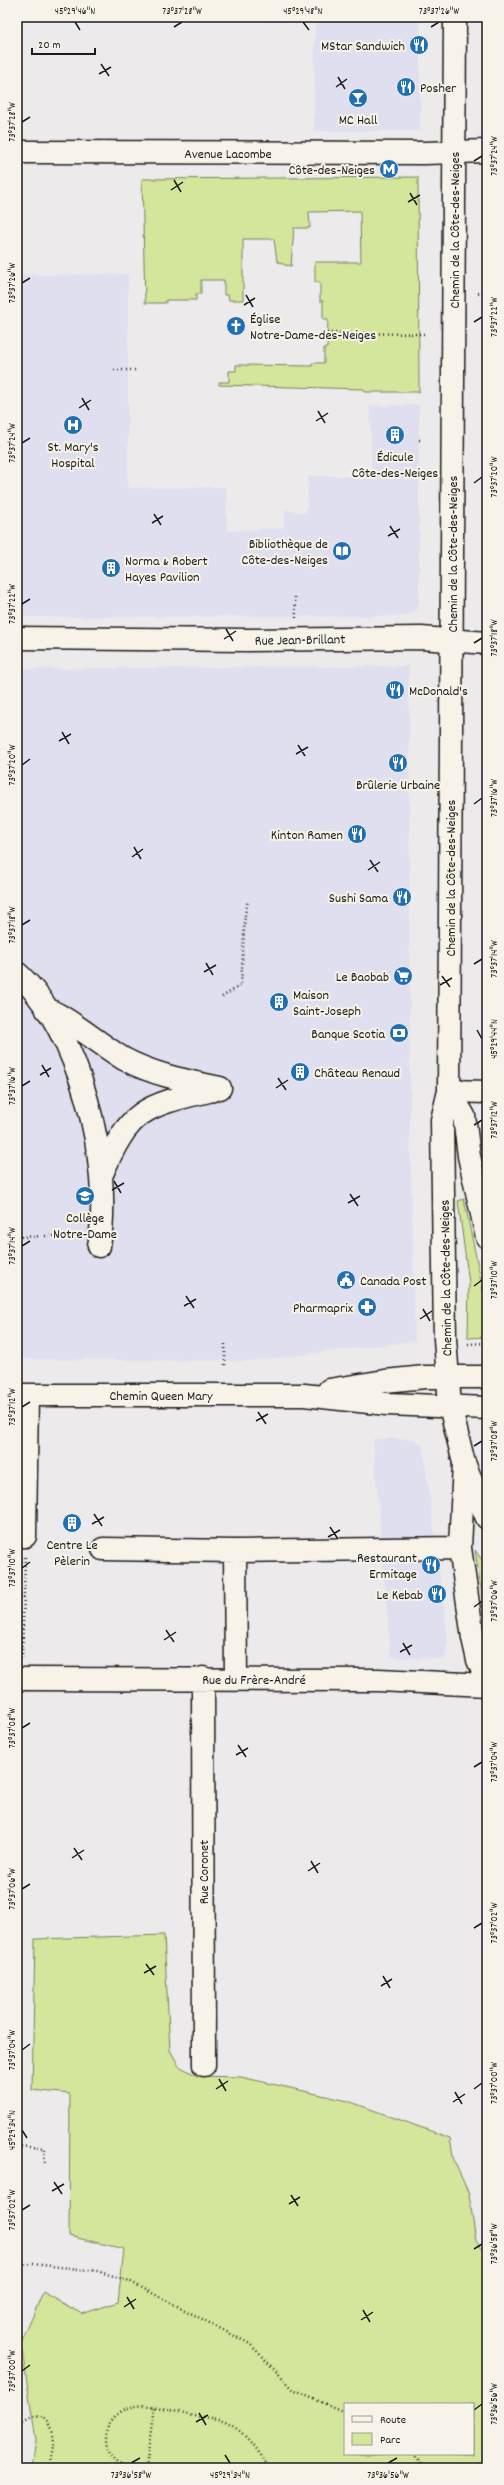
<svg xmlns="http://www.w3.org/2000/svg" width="504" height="2485" viewBox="0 0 504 2485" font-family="Dekko,sans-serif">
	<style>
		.built { fill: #dfdfef }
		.green { fill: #d3e69b; stroke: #78815c; fill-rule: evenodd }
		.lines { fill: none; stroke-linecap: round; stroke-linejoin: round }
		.minor-casing { stroke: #1c1c1c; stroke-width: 25 }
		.major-casing { stroke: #1c1c1c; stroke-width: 25 }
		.path { stroke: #1c1c1c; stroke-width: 2.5; stroke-dasharray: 1 3; stroke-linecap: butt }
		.minor { stroke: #f7f3e8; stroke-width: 22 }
		.major { stroke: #f7f3e8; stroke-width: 22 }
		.ticks { fill: none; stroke: #1c1c1c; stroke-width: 1.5 }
		.labels { text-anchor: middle; stroke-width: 4; stroke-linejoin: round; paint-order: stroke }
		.poi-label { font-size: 14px; fill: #1c1c1c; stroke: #f7f3e8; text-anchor: end }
		.street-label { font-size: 14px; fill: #1c1c1c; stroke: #f7f3e8 }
		.neatline { fill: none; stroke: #1c1c1c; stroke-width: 1.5 }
		.ticks-label { font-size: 10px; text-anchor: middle; fill: #1c1c1c }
	</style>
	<rect width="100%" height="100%" fill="#eceaeb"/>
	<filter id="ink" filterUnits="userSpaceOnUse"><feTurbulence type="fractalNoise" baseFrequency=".025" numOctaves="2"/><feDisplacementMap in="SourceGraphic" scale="8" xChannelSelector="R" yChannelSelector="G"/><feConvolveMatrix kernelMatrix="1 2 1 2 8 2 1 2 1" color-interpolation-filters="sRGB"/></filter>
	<g filter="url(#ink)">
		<path class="built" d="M259 17H420V131H314L315 22 259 21Z
			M128 274V488L226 487 227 531 284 528 285 510 307 513 308 476H372L370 406 419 405V602L416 611 406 616 17 617V275Z
			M486 663H487V1067V1065Z
			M409 666 410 1134 415 1341 248 1361 17 1359V669Z
			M373 1439H413L423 1446 448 1639 445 1659 391 1657Z"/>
		<path class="green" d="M418 177 419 392H365L364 389 219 385V382H229V371H236V365L312 366V363H324V348H327L328 319H323V301H320V282H315V262H361L360 211 309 212 310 228H294L291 266 285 265 277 261 274 239H243V300H229L228 295H224V280H201V294H196V300H166V303H145L142 179Z
			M464 1199 487 1310V1337L468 1338 469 1283 458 1201Z
			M475 1550 487 1567V1628Z
			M164 1935 170 2050 179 2066 197 2076 241 2077 348 2101 450 2138 454 2161 469 2194 476 2241 487 2255V2468H32L36 2440 21 2344 43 2292 82 2314 118 2302 124 2249 69 2236 70 2094 32 2090 35 1939ZM345 2404H473V2454H345Z"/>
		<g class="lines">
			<g class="minor-casing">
				<path id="minor" d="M17 152 425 153 487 151
					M17 638 249 640 421 638 487 643
					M17 973C80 1029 113 1165 99 1246
					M47 1010C59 1011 108 1050 124 1059 154 1075 187 1081 220 1088
					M449 1091 487 1092
					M101 1176C130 1108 144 1106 213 1090
					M329 1390 385 1381 425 1377H487
					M17 1395H304L387 1404 487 1408
					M464 1463 460 1548 473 1638 478 1660 487 1681
					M17 1536H25L27 1395
					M103 1549 235 1551 460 1548
					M235 1551 236 1678
					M203 1678 204 2065
					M22 1679 378 1680 487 1685"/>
			</g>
			<g class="major-casing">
				<path id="major" d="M455 17 449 1091 442 1120 445 1339 450 1406 464 1463 487 1518
					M449 1091 464 1116 469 1156 487 1237"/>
			</g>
			<path class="path" d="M484 188 487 192
				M484 224 487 222
				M484 258H487
				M478 293 487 292
				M327 333 424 334
				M114 370H137
				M419 440H423
				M483 489 487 490
				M295 597 296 619
				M222 997 241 985 245 914 248 900
				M17 1237 74 1235 78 1237
				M225 1344V1367
				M468 1344 487 1343
				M22 1658 25 1557
				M17 1735 20 1701
				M17 2146 44 2148 45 2164
				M17 2265 33 2264 97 2271 127 2280 250 2344 295 2391 345 2412
				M17 2428C37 2408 52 2412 54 2443 54 2451 51 2460 50 2468
				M413 2454 424 2468
				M132 2468C100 2464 96 2427 122 2411 141 2399 168 2410 188 2415 207 2419 215 2415 234 2427 248 2436 257 2451 266 2464V2468
				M146 2468 154 2407"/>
			<use href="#minor" class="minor"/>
			<use href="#major" class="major"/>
		</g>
	</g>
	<path class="ticks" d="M75 22 80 30M303 22 309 30M174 27 182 22M431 27 439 22M101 64 109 76M99 74 111 67M338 77 345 89M336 87 347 79M22 122 30 117M474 161 482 156M174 180 181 192M171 190 183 182M410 193 417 205M408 202 420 195M22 283 30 278M246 295 253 307M244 305 255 298M474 322 482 317M82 398 89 410M79 408 91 400M318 411 325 423M316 421 328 413M22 443 30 438M474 483 482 477M154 514 161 525M152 523 163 516M390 526 398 538M388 536 400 529M22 604 30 599M226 629 233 641M224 639 236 631M474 643 482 638M62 732 69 744M59 741 71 734M298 745 305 756M296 754 308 747M22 765 30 759M474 804 482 798M134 847 141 859M132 857 143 849M370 860 378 872M368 870 380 862M22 925 30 920M206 963 213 975M474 964 482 959M204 972 216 965M442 976 450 987M440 985 452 978M477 1030 482 1039M42 1065 49 1077M40 1075 51 1068M278 1078 286 1090M22 1086 30 1081M276 1088 288 1080M474 1125 482 1120M114 1181 121 1193M112 1190 124 1183M350 1194 358 1206M348 1203 360 1196M22 1246 30 1241M474 1286 482 1280M186 1296 194 1308M184 1306 196 1299M423 1309 430 1321M420 1319 432 1311M22 1407 30 1402M258 1412 266 1424M256 1421 268 1414M474 1446 482 1441M94 1514 102 1526M92 1524 104 1517M330 1527 338 1539M328 1537 340 1530M22 1568 30 1562M474 1607 482 1601M166 1630 174 1642M164 1640 176 1632M403 1643 410 1655M400 1652 412 1645M22 1728 30 1723M238 1745 246 1757M236 1755 248 1748M474 1767 482 1762M74 1848 82 1860M72 1858 84 1850M311 1861 318 1873M308 1871 320 1863M22 1889 30 1884M474 1928 482 1923M146 1964 154 1975M144 1973 156 1966M383 1976 390 1988M381 1986 392 1979M22 2050 30 2044M219 2079 226 2091M216 2089 228 2081M474 2089 482 2083M455 2092 462 2104M453 2102 465 2094M22 2130 27 2138M54 2182 62 2194M52 2191 64 2184M291 2195 298 2206M289 2204 300 2197M22 2210 30 2205M474 2249 482 2244M127 2297 134 2309M124 2307 136 2299M363 2310 370 2322M361 2320 373 2312M22 2371 30 2365M474 2410 482 2404M199 2413 206 2425M196 2422 208 2415M225 2455 230 2463M131 2463 140 2458M388 2463 397 2458"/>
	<defs>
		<g id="restaurant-disc" transform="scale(1)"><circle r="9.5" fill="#1f6fb2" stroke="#f7f3e8"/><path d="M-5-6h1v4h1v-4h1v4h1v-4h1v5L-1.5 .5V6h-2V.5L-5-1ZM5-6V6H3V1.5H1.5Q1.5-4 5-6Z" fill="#fff"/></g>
		<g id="bar-disc" transform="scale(1)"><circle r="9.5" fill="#1f6fb2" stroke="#f7f3e8"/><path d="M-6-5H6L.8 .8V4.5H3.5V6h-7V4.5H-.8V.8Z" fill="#fff"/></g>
		<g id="metro-disc" transform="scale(1)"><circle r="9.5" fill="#1f6fb2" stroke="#f7f3e8"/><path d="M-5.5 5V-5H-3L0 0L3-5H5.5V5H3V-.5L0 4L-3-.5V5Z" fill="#fff"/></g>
		<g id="church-disc" transform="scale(1)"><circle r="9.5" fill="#1f6fb2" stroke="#f7f3e8"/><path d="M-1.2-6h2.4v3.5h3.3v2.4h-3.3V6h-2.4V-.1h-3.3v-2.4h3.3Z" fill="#fff"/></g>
		<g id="hospital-disc" transform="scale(1)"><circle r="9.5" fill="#1f6fb2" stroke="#f7f3e8"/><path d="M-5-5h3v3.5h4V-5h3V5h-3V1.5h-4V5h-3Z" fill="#fff"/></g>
		<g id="building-disc" transform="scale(1)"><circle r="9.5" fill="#1f6fb2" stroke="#f7f3e8"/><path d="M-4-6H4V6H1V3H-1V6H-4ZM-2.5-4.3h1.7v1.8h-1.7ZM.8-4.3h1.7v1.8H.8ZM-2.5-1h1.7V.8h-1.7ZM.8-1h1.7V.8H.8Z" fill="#fff"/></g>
		<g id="library-disc" transform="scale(1)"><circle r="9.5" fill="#1f6fb2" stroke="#f7f3e8"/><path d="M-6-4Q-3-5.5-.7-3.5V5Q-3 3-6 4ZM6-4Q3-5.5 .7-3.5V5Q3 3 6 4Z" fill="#fff"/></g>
		<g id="supermarket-disc" transform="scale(1)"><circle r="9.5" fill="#1f6fb2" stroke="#f7f3e8"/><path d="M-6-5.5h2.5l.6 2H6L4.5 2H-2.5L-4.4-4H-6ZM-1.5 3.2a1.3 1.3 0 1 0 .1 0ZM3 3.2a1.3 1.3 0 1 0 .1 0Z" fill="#fff"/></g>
		<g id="bank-disc" transform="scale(1)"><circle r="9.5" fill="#1f6fb2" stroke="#f7f3e8"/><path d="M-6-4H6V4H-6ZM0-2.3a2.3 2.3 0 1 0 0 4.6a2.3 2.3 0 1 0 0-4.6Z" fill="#fff"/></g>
		<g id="school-disc" transform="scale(1)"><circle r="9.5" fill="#1f6fb2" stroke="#f7f3e8"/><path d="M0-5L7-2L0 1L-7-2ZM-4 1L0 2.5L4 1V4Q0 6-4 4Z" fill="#fff"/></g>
		<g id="civic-disc" transform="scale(1)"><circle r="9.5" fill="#1f6fb2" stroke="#f7f3e8"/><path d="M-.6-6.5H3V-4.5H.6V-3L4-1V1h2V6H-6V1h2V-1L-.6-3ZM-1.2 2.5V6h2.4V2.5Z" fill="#fff"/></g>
		<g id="pharmacy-disc" transform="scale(1)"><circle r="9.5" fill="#1f6fb2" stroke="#f7f3e8"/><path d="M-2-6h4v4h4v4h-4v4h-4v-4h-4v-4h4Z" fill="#fff"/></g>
	</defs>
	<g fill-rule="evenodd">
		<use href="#restaurant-disc" x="419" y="45"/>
		<use href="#restaurant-disc" x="406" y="87"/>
		<use href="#bar-disc" x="358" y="98"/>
		<use href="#metro-disc" x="389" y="169"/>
		<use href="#church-disc" x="236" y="326"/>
		<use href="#hospital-disc" x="73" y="425"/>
		<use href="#building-disc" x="395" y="435"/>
		<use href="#library-disc" x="342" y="551"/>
		<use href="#building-disc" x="111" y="568"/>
		<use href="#restaurant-disc" x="395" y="690"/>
		<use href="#restaurant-disc" x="398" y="763"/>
		<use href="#restaurant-disc" x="357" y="834"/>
		<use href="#restaurant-disc" x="402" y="897"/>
		<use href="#supermarket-disc" x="403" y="976"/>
		<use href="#building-disc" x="279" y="1002"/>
		<use href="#bank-disc" x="399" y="1033"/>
		<use href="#building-disc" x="300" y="1072"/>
		<use href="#school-disc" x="85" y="1196"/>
		<use href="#civic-disc" x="346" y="1280"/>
		<use href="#pharmacy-disc" x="367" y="1307"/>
		<use href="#building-disc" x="72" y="1523"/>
		<use href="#restaurant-disc" x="431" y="1565"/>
		<use href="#restaurant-disc" x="437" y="1594"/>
	</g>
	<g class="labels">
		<g class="poi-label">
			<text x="405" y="50">MStar Sandwich</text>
			<text x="420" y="92" text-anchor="start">Posher</text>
			<text x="358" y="124" text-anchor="middle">MC Hall</text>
			<text x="375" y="174">Côte-des-Neiges</text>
			<text x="250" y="323" text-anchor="start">Église<tspan x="250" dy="16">Notre-Dame-des-Neiges</tspan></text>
			<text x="73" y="451" text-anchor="middle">St. Mary's<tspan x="73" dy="16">Hospital</tspan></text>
			<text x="395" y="461" text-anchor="middle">Édicule<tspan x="395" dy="16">Côte-des-Neiges</tspan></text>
			<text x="328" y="548">Bibliothèque de<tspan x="328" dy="16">Côte-des-Neiges</tspan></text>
			<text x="125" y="565" text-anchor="start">Norma &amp; Robert<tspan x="125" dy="16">Hayes Pavilion</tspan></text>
			<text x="409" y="695" text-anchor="start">McDonald's</text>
			<text x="398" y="789" text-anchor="middle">Brûlerie Urbaine</text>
			<text x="343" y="839">Kinton Ramen</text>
			<text x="388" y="902">Sushi Sama</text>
			<text x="389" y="981">Le Baobab</text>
			<text x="293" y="999" text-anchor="start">Maison<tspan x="293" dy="16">Saint-Joseph</tspan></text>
			<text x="385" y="1038">Banque Scotia</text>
			<text x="314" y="1077" text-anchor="start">Château Renaud</text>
			<text x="85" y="1222" text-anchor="middle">Collège<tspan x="85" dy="16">Notre-Dame</tspan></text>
			<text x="360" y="1285" text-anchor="start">Canada Post</text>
			<text x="353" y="1312">Pharmaprix</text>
			<text x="72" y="1549" text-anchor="middle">Centre Le<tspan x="72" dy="16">Pèlerin</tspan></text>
			<text x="417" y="1562">Restaurant<tspan x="417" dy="16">Ermitage</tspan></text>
			<text x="423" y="1599">Le Kebab</text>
		</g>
		<g class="street-label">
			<text x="228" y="158">Avenue Lacombe</text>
			<text transform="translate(454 230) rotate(-90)" y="5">Chemin de la Côte-des-Neiges</text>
			<text transform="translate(452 554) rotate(-90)" y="5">Chemin de la Côte-des-Neiges</text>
			<text transform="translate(300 639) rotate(-1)" y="5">Rue Jean-Brillant</text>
			<text transform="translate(450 878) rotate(-90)" y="5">Chemin de la Côte-des-Neiges</text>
			<text transform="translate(445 1278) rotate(-91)" y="5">Chemin de la Côte-des-Neiges</text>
			<text x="161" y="1400">Chemin Queen Mary</text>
			<text x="254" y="1684">Rue du Frère-André</text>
			<text transform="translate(203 1872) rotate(-90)" y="5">Rue Coronet</text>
		</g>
	</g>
	<rect width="504" height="2485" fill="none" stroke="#f7f3e8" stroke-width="44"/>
	<rect x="344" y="2403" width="130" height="52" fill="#f7f3e8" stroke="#9f9d96"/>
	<rect x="352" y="2416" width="20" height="6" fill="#f7f3e8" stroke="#9f9d96"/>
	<text x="380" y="2423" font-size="12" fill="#1c1c1c">Route</text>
	<rect x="352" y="2433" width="20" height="12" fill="#d3e69b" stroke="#9f9d96"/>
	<text x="380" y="2443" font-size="12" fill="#1c1c1c">Parc</text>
	<path d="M32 48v6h63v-6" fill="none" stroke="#1c1c1c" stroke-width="2"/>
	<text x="38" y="48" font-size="12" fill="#1c1c1c" stroke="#f7f3e8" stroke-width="3" paint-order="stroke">20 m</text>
	<rect x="22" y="22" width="460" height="2441" class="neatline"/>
	<g class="ticks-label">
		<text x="75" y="14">45°29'46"N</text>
		<text x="182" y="14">73°37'28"W</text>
		<text x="303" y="14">45°29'48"N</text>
		<text x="439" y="14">73°37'26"W</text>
		<text transform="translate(11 122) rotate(-90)" y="4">73°37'28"W</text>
		<text transform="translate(493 156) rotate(-90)" y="4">73°37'24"W</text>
		<text transform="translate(11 283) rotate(-90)" y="4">73°37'26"W</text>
		<text transform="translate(493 317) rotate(-90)" y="4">73°37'22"W</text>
		<text transform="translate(11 443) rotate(-90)" y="4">73°37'24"W</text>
		<text transform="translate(493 477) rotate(-90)" y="4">73°37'20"W</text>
		<text transform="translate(11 604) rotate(-90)" y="4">73°37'22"W</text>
		<text transform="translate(493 638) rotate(-90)" y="4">73°37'18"W</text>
		<text transform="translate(11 765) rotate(-90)" y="4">73°37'20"W</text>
		<text transform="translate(493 798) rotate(-90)" y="4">73°37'16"W</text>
		<text transform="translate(11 925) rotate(-90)" y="4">73°37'18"W</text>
		<text transform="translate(493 959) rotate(-90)" y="4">73°37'14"W</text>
		<text transform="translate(493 1039) rotate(-90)" y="4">45°29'44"N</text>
		<text transform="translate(11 1086) rotate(-90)" y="4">73°37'16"W</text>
		<text transform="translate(493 1120) rotate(-90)" y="4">73°37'12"W</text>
		<text transform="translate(11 1246) rotate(-90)" y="4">73°37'14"W</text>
		<text transform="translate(493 1280) rotate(-90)" y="4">73°37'10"W</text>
		<text transform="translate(11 1407) rotate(-90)" y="4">73°37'12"W</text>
		<text transform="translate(493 1441) rotate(-90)" y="4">73°37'08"W</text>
		<text transform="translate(11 1568) rotate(-90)" y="4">73°37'10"W</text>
		<text transform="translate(493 1601) rotate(-90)" y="4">73°37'06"W</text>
		<text transform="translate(11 1728) rotate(-90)" y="4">73°37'08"W</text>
		<text transform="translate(493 1762) rotate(-90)" y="4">73°37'04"W</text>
		<text transform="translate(11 1889) rotate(-90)" y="4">73°37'06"W</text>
		<text transform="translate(493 1923) rotate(-90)" y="4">73°37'02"W</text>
		<text transform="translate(11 2050) rotate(-90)" y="4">73°37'04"W</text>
		<text transform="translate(493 2083) rotate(-90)" y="4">73°37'00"W</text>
		<text transform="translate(11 2130) rotate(-90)" y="4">45°29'34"N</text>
		<text transform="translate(11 2210) rotate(-90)" y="4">73°37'02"W</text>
		<text transform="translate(493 2244) rotate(-90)" y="4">73°36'58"W</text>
		<text transform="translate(11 2371) rotate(-90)" y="4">73°37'00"W</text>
		<text transform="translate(493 2404) rotate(-90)" y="4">73°36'56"W</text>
		<text x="131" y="2478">73°36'58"W</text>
		<text x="230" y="2478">45°29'34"N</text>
		<text x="388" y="2478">73°36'56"W</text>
	</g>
</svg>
